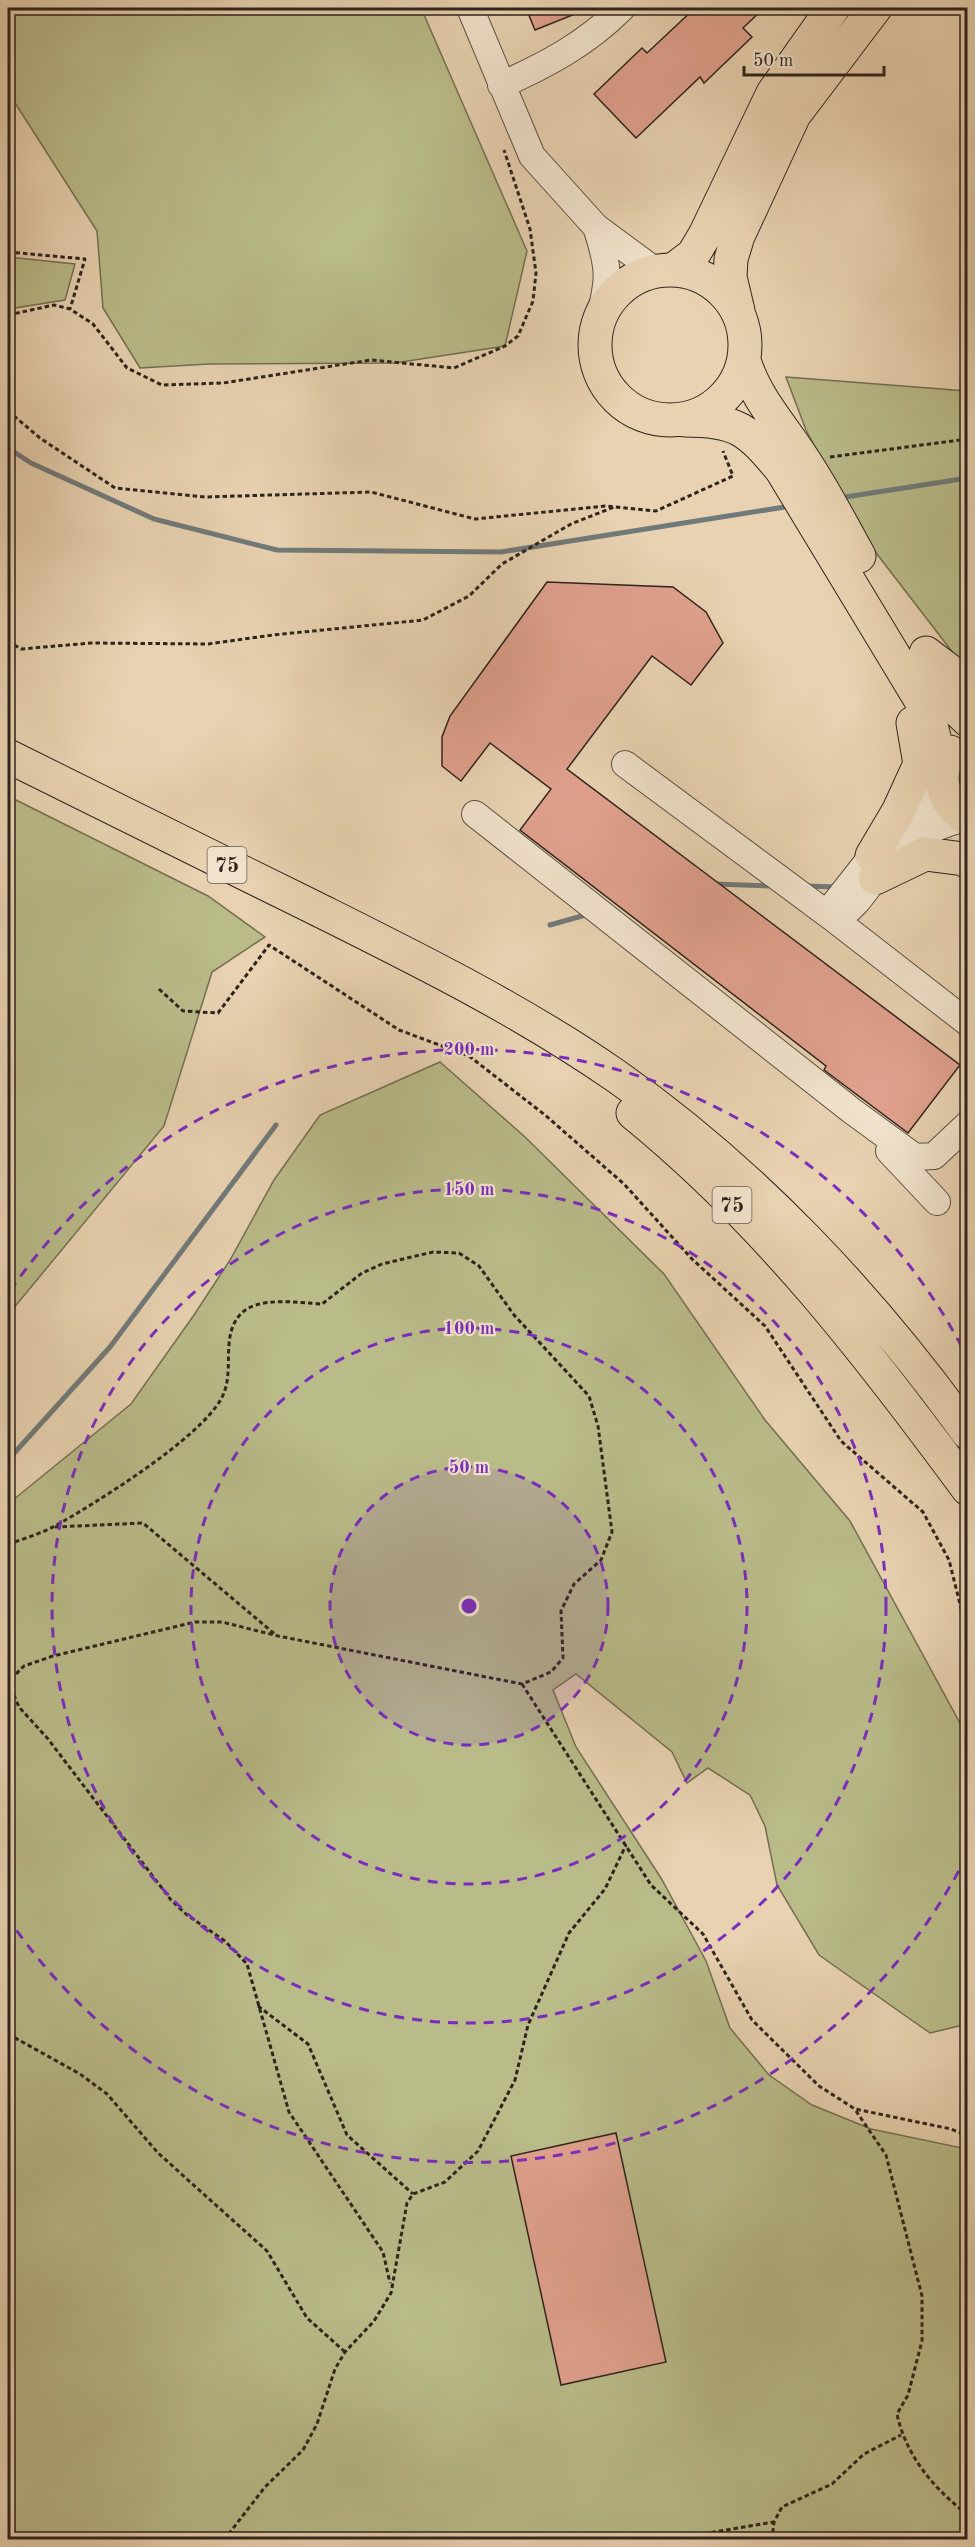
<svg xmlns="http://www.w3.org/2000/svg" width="975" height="2547" viewBox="0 0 975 2547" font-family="'Old Standard TT',serif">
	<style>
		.green { fill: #b9bb89; stroke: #746f53; stroke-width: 1.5 }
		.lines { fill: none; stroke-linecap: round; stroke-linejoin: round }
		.stream { stroke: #717a7a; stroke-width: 5 }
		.building { fill: #e0a08d; stroke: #2e231d; stroke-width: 1.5 }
		.minor-casing { stroke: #5c4f42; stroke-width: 28 }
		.major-casing { stroke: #2e231d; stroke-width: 35 }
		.highway-casing { stroke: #2e231d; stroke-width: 35 }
		.path { stroke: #2e231d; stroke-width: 3; stroke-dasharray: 4.5 3; stroke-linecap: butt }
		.minor { stroke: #f0e2cc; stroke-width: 26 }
		.major { stroke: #e8d2b1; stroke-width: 33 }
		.highway { stroke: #e8d2b1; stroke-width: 33 }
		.ring { fill: none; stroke: #7b2cbf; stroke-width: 3; stroke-dasharray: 10 8 }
		.labels { text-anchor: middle; stroke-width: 4.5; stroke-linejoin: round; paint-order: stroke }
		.shield { fill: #f0e2cc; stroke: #685c52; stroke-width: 1.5 }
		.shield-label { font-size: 21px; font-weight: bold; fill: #2e231d }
		.centre { fill: #7b2cbf; stroke: #f0e2cc; stroke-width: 3 }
		.ring-label { font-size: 18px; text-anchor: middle; font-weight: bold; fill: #7b2cbf; stroke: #f0e2cc; stroke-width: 4.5; stroke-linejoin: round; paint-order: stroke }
	</style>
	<rect width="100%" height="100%" fill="#e8d2b1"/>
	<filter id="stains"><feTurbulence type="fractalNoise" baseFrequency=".00333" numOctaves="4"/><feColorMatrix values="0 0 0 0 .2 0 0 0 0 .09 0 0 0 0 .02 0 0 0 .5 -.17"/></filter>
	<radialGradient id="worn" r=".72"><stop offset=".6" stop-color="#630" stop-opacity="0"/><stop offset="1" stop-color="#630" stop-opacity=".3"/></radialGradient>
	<path class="green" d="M8 8H421L527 251 505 346 395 363 209 364 140 368 103 308 97 231 8 92Z
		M8 257 75 264 65 300 8 309Z
		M786 377 967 391V671L860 532 806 430Z
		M8 796 208 896 265 937 212 972 164 1126 8 1315Z
		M440 1062 525 1137 664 1274 765 1420 850 1521 967 1736V2018L963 2025 930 2033 819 1955 777 1885 765 1826 750 1795 708 1768 687 1783 672 1752 576 1674 553 1690 576 1747 661 1878 706 1961 730 2028 769 2075 812 2105 871 2129 967 2149 968 2498 964 2502 967 2506V2539L8 2540V1504L131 1404 194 1315 230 1260 274 1180 320 1115Z"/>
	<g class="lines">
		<path class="stream" d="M8 448 31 463 154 519 277 550 501 552 791 506
			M839 498 968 478
			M714 884 773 886
			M807 886 836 887
			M550 925 589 914
			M8 1460 110 1347 276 1125
			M913 2540 968 2533"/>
	</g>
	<path class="building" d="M526 8H590L535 30Z
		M695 8H764L743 28 752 37 704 83 700 77 636 138 594 94 642 48 647 53Z
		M547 582 673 587 706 612 723 643 691 685 652 656 567 769 960 1065 908 1133 824 1070 826 1066 520 830 551 789 490 743 461 781 442 766V737L450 716Z
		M616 2133 666 2362 561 2385 511 2156Z"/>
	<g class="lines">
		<g class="minor-casing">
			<path id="minor" d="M470 8 532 156 596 227 657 272
				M501 85C547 65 587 43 622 8
				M596 227C612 275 608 282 597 329
				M625 764 834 919 968 1023
				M942 785 920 816 872 856 831 908 834 919C862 907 872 875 893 855 908 840 947 820 967 819
				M475 814 852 1111 915 1157 934 1156 968 1124
				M889 1151 937 1202"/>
		</g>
		<g class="major-casing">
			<path id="major" d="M673 270 693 255 705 235 773 93 833 8
				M595 345a75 75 0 1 1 150 0a75 75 0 1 1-150 0Z
				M738 311 730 277 731 259 738 236 794 115 875 8
				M744 360C755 398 782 426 803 459 824 490 841 524 859 556
				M685 420C738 420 748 430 781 469L928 712 942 771
				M926 653 968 685
				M924 665 945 698 968 720
				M950 752C935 776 942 804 968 819
				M872 856 898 812 920 764 913 723
				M875 878 925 854 964 859 968 862"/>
		</g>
		<g class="highway-casing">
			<path id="highway" d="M8 756C109 806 211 857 313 907 417 959 521 1010 616 1076 752 1171 872 1299 968 1433
				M633 1113C765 1220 868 1353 968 1489"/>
		</g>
		<path class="path" d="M8 252 85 259 70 309
			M8 315 54 305 70 309 93 324 127 368 162 385 223 383 371 360 454 368 505 346 518 336 533 301 536 273 530 229 504 150
			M8 411 40 438 115 488 205 497 371 492 475 519 605 506 656 511 733 476 723 451
			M830 457 968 439
			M8 641 21 649 91 643 208 644 273 635 423 620 469 596 502 564 571 524 614 507
			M159 989 183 1011 218 1013 269 945 399 1030 469 1056 545 1115 624 1184 692 1259 765 1326 841 1441 923 1512 949 1560 968 1636
			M55 1527 143 1523 277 1636
			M8 1544C23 1539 40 1534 55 1526 96 1503 199 1439 221 1399 236 1373 220 1339 239 1316 255 1295 299 1303 322 1304L362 1273 382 1264 433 1252 459 1253 479 1266 514 1315 589 1396 598 1426 612 1532 601 1560 574 1584 561 1611 563 1658 551 1672 522 1684 278 1636 222 1622H195L53 1656 24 1666 8 1682
			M8 1681 19 1707 48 1739 171 1900 187 1915 225 1941 247 1964 289 2112 383 2252 390 2283
			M522 1684 651 1885 703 1934 752 2020 819 2086 855 2109 951 2129 968 2136
			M258 2006 308 2044 347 2135 413 2194
			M8 2034 80 2074 107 2094 158 2153 267 2251 307 2318 345 2352
			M856 2111 886 2155 922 2296V2341L908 2395 897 2414C906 2456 934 2489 968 2515
			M224 2540 265 2487 303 2450 317 2424 335 2369 345 2352 374 2321 391 2293 407 2203 413 2194 445 2182 478 2151 515 2080 528 2025 569 1933 605 1889 626 1845
			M667 2540 774 2522
			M772 2540 774 2522 782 2507 832 2484 864 2454 901 2435"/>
		<use href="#minor" class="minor"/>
		<use href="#major" class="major"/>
		<use href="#highway" class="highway"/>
	</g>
	<circle cx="469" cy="1606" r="139" fill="#7b2cbf" fill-opacity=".12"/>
	<g class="ring">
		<circle cx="469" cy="1606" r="139"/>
		<circle cx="469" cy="1606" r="278"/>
		<circle cx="469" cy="1606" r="417"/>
		<path d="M967 1855A557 557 0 0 1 10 1921M10 1291A557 557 0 0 1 967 1357"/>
	</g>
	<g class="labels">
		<g class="shield">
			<rect x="207.5" y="847" width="39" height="36" rx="4.5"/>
			<rect x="712.5" y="1187" width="39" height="36" rx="4.5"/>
		</g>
		<g class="shield-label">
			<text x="227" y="872">75</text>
			<text x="732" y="1212">75</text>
		</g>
	</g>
	<circle cx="469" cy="1606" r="9" class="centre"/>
	<g class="ring-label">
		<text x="469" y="1055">200 m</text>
		<text x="469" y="1195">150 m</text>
		<text x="469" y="1334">100 m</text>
		<text x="469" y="1473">50 m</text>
	</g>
	<rect width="975" height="2547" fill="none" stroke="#e8d2b1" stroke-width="30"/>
	<rect x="9" y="9" width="957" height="2529" fill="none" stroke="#2e231d" stroke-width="3"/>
	<rect x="15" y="15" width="945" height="2517" fill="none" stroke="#2e231d" stroke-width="1.5"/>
	<path d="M744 66v9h140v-9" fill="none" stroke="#2e231d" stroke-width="3"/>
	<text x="753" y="66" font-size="18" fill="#2e231d" stroke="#f0e2cc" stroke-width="4.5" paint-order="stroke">50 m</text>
	<rect width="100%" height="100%" filter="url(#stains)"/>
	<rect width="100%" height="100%" fill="url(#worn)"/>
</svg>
